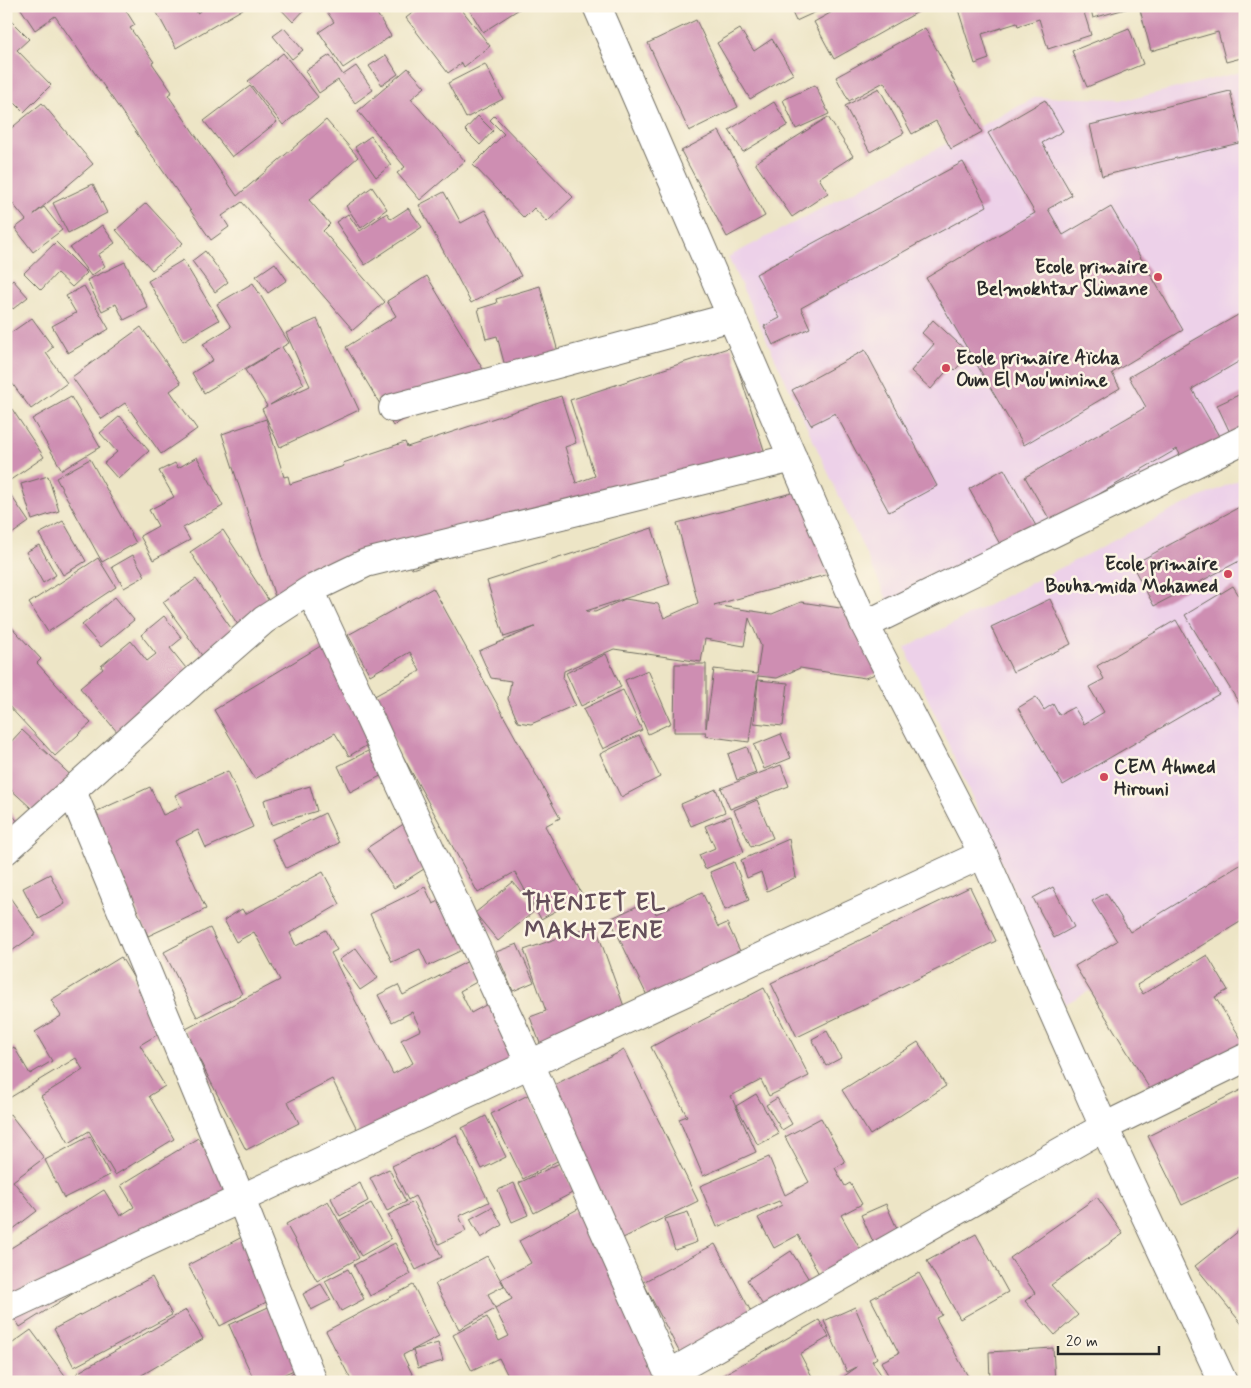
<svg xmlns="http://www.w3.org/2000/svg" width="1251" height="1388" viewBox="0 0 1251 1388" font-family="Mynerve,sans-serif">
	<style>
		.built { fill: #edd1e9 }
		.building { fill: #ce8eb2 }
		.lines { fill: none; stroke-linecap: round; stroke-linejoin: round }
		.street-casing { stroke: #6f6c61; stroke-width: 30 }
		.street { stroke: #fff; stroke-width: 28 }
		.poi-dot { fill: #d1495b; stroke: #fcf5e5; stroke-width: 2 }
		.labels { text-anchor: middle; stroke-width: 5; stroke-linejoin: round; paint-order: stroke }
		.poi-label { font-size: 19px; font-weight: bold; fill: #2b2b2b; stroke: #fcf5e5; text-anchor: end }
		.district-label { font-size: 24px; font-weight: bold; letter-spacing: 1px; fill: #644e5a; stroke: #fcf5e5 }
	</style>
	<rect width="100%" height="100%" fill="#fcf5e5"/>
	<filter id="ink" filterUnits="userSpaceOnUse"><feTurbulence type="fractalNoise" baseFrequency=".02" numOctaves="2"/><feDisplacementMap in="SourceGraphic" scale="10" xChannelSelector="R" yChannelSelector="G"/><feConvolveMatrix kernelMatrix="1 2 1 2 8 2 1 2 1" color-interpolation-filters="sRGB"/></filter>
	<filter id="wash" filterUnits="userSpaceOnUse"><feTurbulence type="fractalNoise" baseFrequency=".0096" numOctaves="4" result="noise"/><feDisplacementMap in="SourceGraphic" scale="20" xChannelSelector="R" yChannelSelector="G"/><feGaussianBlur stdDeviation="1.12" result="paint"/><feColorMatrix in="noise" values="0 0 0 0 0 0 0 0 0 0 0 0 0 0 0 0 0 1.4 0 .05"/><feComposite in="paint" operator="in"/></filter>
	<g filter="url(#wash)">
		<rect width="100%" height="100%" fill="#ede5c6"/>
		<path class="built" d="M1245 71V439L891 608 728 257 1036 97 1132 99Z
			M1245 477V906L1065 1004 905 648 1179 507Z"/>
		<g id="blocks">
			<path class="building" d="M19 6H123L135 25 130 28 154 62 152 63 172 92 168 95 237 196 326 120 358 157 309 200 330 224 323 231 385 302 353 330 242 202 222 216 229 227 211 240 55 16 35 30Z
				M164 6H193L197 13 208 6H248L176 48 156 11Z
				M278 6H308L293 22Z
				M323 6H372L391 36 343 68 319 32 334 22Z
				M421 6H459L490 46 464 67 462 63 448 73 406 18Z
				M467 6H524L483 32Z
				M789 6H819L820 10 796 21Z
				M828 6H924L925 8 834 59 814 22 832 12Z
				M957 6H1082L1091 35 1048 49 1039 19 1018 26 1017 23 982 34 989 59 975 64Z
				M1090 6H1129V8L1093 18Z
				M1139 6H1245V57L1226 62 1218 32 1151 51Z
				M6 16 29 39 17 50 51 85 24 112 6 94Z
				M696 20 738 107 689 131 648 43Z
				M284 28 303 50 292 59 273 36Z
				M925 28 982 132 951 149 936 121 912 134 884 82 849 101 836 77Z
				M1129 28 1143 64 1087 87 1072 51Z
				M740 29 754 51 772 39 793 74 750 99 717 43Z
				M283 53 318 97 283 125 248 81Z
				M330 55 343 75 356 66 373 90 355 103 338 80 319 93 305 71Z
				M386 55 398 74 382 85 369 66Z
				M485 64 503 99 466 118 448 83Z
				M408 68 425 87 411 99 465 161 420 200 397 173 405 167 358 111Z
				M815 85 829 114 796 129 783 100Z
				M250 86 277 122 232 157 204 121Z
				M879 88 904 133 870 152 845 106Z
				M1230 91 1243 142 1102 176 1090 125Z
				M1045 100 1063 131 1042 143 1072 195 1048 209 1063 235 1111 207 1183 330 1112 373 1120 388 1024 445 926 278 1035 213 988 133Z
				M774 102 788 125 743 152 729 130Z
				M42 103 93 164 33 215 44 207 62 230 33 252 15 228 26 220 13 204 6 210V126L9 130Z
				M478 116 493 131 480 145 465 130Z
				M494 116 573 197 547 222 534 208 524 218 473 165 504 134 490 120Z
				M828 117 853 156 819 178 828 193 792 217 755 163Z
				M719 131 765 216 727 237 681 151Z
				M371 136 391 165 376 177 355 147Z
				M963 162 987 206 801 308 810 328 773 345 764 326 780 318 756 274Z
				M93 184 107 213 68 233 53 203Z
				M372 187 387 209 361 228 346 206Z
				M444 192 461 223 485 210 521 276 471 303 419 205Z
				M146 203 183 243 152 270 116 230Z
				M408 208 422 227 365 265 336 222 348 214 360 231 387 213 391 219Z
				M102 225 115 243 98 255 105 266 91 276 70 248Z
				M56 242 87 273 72 287 57 273 41 290 24 273Z
				M205 251 228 282 215 292 192 261Z
				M183 260 219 320 183 341 148 281Z
				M125 262 148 308 124 320 116 304 102 311 87 280Z
				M275 263 287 280 268 293 256 276Z
				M427 276 484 371 393 426 346 347 396 316 387 301Z
				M13 280 28 297 13 309 6 301V286Z
				M253 283 289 343 282 347 304 384 270 405 310 386 286 333 317 319 359 410 280 447 262 409 267 406 245 370 280 348 204 393 192 373 213 360 203 344 231 327 217 304Z
				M84 286 109 329 68 353 52 326 76 313 66 296Z
				M540 286 560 359 507 374 497 336 486 339 478 309 497 303 496 299Z
				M1245 311V358L1192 389 1224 445 1187 467 1177 449 1051 522 1025 477 1146 407 1129 377Z
				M32 318 53 347 46 353 67 383 31 409 6 375V336Z
				M933 320 970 354 955 370 951 366 931 389 911 371 934 344 922 333Z
				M141 327 181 383 170 391 197 429 161 454 125 403 102 419 72 377Z
				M731 347 765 453 412 569 406 550 279 609 222 434 266 419 284 477 288 476 290 484 344 466 343 463 405 442 407 447 561 396 576 443 565 447 576 483 595 476 570 400Z
				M865 350 937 486 889 512 835 413 811 425 792 390Z
				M1245 392V434L1233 439 1217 405Z
				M71 397 100 447 62 470 32 419Z
				M12 409 44 457 6 483V413Z
				M120 416 149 451 118 479 104 463 117 452 100 433Z
				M197 457 223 506 183 528 190 540 153 560 140 536 158 526 149 510 174 497 159 471 175 463 178 468Z
				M90 459 136 543 102 562 56 478Z
				M1004 469 1045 542 1010 562 969 489Z
				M48 476 59 511 32 520 21 484Z
				M6 488 29 522 6 538Z
				M811 488 833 573 714 605 772 614 801 602 853 610 880 672 865 678 800 668 777 678 758 676 749 742 705 736 706 732H674L675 664H706V728L714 669 757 674 761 646 749 618 744 646 705 639 701 662 614 649 564 671 563 679 575 705 531 724 518 722 508 699 511 681 491 678 479 651 535 627 504 637 487 581 652 528 670 584 586 611 595 612 625 599 658 604 664 618 698 603 677 523Z
				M1245 504V558L1154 606 1132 565Z
				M63 521 86 561 63 575 39 534Z
				M223 530 280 618 248 640 190 552Z
				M39 545 56 575 43 583 26 552Z
				M133 555 145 576 124 588 112 567Z
				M98 558 116 587 48 632 29 603Z
				M196 579 246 649 214 672 163 602Z
				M1233 586 1245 605V713L1185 615Z
				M433 588 560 818 545 826 583 896 541 919 515 872 478 893 371 698 420 671 410 652 370 675 348 635Z
				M115 597 134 620 101 647 82 625Z
				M1050 599 1071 644 1013 672 991 627Z
				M164 616 182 638 170 648 201 687 129 746 80 688 103 669 101 666 131 641 147 661 156 654 141 635Z
				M1176 620 1219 694 1063 785 1018 708 1036 697 1044 710 1053 704 1059 715 1074 707 1084 724 1104 712 1089 687 1104 679 1097 666Z
				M6 621 41 659 37 663 91 723 55 756 6 703Z
				M324 644 379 738 349 756 335 733 255 779 214 710Z
				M606 654 621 687 581 706 566 673Z
				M648 670 671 723 648 734 625 680Z
				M758 680 788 683 783 726 754 723Z
				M623 690 642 730 603 749 583 709Z
				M22 730 78 782 43 819 6 785V747Z
				M781 734 791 758 764 769 754 745Z
				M639 735 660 777 621 797 600 754Z
				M382 744 394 769 350 792 338 766Z
				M747 747 756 773 737 780 728 754Z
				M781 765 789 786 730 809 721 788Z
				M228 771 253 827 206 848 198 830 175 841 206 909 148 936 93 813 150 787 163 815 181 807 175 795Z
				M310 786 317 811 271 825 264 800Z
				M716 789 725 812 691 826 681 804Z
				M757 800 773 838 751 847 734 810Z
				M6 807 27 833 6 850Z
				M325 813 339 843 286 868 272 839Z
				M731 816 744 852 705 869 699 855 715 848 705 826Z
				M408 821 435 862 394 888 367 848Z
				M789 839 796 877 767 891 761 872 747 878 741 860Z
				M734 862 749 900 725 910 710 872Z
				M1245 862V919L1137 985 1143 994 1207 955 1228 990 1215 997 1245 1045 1162 1109 1075 966 1117 941 1092 901 1106 893 1130 932Z
				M323 872 340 904 290 933 296 946 326 930 337 950 331 953 393 1074 413 1063 401 1040 421 1030 412 1012 392 1022 378 995 398 985 403 995 474 958 484 978 460 991 471 1013 497 999 529 1061 366 1147 332 1079 288 1102 299 1123 246 1150 184 1030 280 980 254 932 236 942 224 920 242 909 245 914Z
				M50 874 65 904 39 919 23 888Z
				M513 882 536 910 498 941 475 913Z
				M425 887 433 904 452 895 475 944 428 966 420 949 392 962 370 914Z
				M970 887 996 941 797 1037 771 983Z
				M1053 887 1074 927 1054 938 1033 898Z
				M6 892 36 934 6 955Z
				M702 892 718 927 727 923 745 962 652 1006 610 919 650 900 656 914Z
				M595 925 627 1015 541 1046 530 1017 546 1011 524 950Z
				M210 928 242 994 197 1017 164 952Z
				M517 944 534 982 513 991 496 952Z
				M356 948 378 978 360 990 339 960Z
				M121 957 165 1030 140 1045 165 1086 149 1096 174 1139 115 1175 89 1131 69 1143 41 1096 83 1070 76 1058 6 1100V1052L14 1047 30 1074 52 1061 35 1032 61 1016 51 1000Z
				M764 988 809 1076 769 1096 761 1080 731 1096 756 1152 703 1176 679 1119 687 1116 651 1047Z
				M827 1031 841 1058 826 1066 812 1039Z
				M918 1042 946 1086 870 1135 842 1090Z
				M624 1050 698 1201 619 1240 546 1089Z
				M1245 1088V1174L1182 1205 1148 1136Z
				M756 1094 779 1134 758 1145 736 1106Z
				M528 1095 561 1159 523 1179 491 1114Z
				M777 1098 792 1124 782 1130 766 1105Z
				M10 1114 44 1158 13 1181 37 1211 8 1233 6 1231V1116Z
				M486 1116 506 1157 482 1169 462 1128Z
				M821 1118 845 1162 835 1168 845 1186 850 1183 862 1204 841 1215 869 1265 827 1289 798 1235 774 1248 758 1218 782 1205 779 1201 717 1227 700 1186 769 1157 785 1195 809 1182 785 1137Z
				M456 1135 489 1202 459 1216 466 1231 439 1244 415 1196 408 1200 392 1166Z
				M90 1136 110 1175 64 1198 45 1160Z
				M198 1138 232 1193 20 1327 11 1313 6 1316V1251L104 1190 120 1216 134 1207 121 1185Z
				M560 1163 574 1192 534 1213 519 1183Z
				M389 1169 406 1202 387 1211 370 1178Z
				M360 1183 368 1201 340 1216 331 1198Z
				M514 1183 528 1215 512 1222 498 1190Z
				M1097 1197 1123 1234 1051 1285 1078 1315 1055 1335 1025 1301 1035 1293 1010 1258Z
				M328 1201 359 1258 317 1281 286 1224Z
				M413 1202 442 1257 416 1270 388 1215Z
				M371 1203 391 1239 361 1256 340 1220Z
				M587 1204 670 1369 645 1382H566L564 1378 557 1382H511L499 1358 472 1371 453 1335 487 1317 499 1341 509 1336 495 1309 459 1329 435 1284 487 1256 504 1286 488 1294 495 1308 512 1299 501 1279 531 1263 519 1241Z
				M886 1204 903 1242 878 1253 861 1215Z
				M492 1207 502 1225 481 1238 470 1219Z
				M688 1212 697 1242 675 1250 665 1219Z
				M1245 1226V1328L1195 1266Z
				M976 1234 1008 1292 960 1319 927 1261Z
				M246 1235 278 1296 220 1326 188 1265Z
				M395 1243 411 1274 370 1296 354 1265Z
				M715 1244 756 1321 683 1359 643 1282Z
				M791 1251 810 1281 766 1310 747 1280Z
				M348 1269 364 1299 341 1311 325 1281Z
				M919 1273 942 1315 936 1318 971 1382H892L881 1362 899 1353 871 1299Z
				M152 1277 172 1315 74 1367 54 1329Z
				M321 1284 331 1300 311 1310 303 1294Z
				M413 1285 439 1336 403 1355 414 1378 407 1382H352L326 1331Z
				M277 1303 305 1365 267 1382H255L229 1325Z
				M855 1307 877 1358 872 1361 886 1382H836L857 1367 847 1372 824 1321Z
				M186 1310 203 1339 130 1382H83L77 1373Z
				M819 1320 829 1337 800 1354 814 1380 812 1382H725L721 1376Z
				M31 1330 70 1382H6V1348Z
				M438 1343 443 1361 418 1368 413 1350Z
				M1053 1348 1055 1382H990L989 1352Z
				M301 1367 311 1382H279Z"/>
		</g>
	</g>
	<g filter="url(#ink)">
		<use href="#blocks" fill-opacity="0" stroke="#6f6c61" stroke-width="1"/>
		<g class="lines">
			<g class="street-casing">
				<path id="street" d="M597 6 865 625 983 854 1104 1127 1223 1382
					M393 408 732 317
					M310 590 530 1064 672 1382
					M865 625 1245 439
					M72 791 241 1199 313 1382
					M6 850 195 680 264 620 310 590 366 563 793 458
					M6 1308 530 1064 983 854
					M669 1374 1104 1127 1245 1058"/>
			</g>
			<use href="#street" class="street"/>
		</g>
	</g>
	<g class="poi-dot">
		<circle cx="1158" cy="277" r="5"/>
		<circle cx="946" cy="368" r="5"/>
		<circle cx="1228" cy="574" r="5"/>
		<circle cx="1104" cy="777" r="5"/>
	</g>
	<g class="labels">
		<g class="poi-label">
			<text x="1148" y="273">Ecole primaire<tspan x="1148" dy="22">Belmokhtar Slimane</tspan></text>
			<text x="956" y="364" text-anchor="start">Ecole primaire Aïcha<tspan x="956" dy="22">Oum El Mou'minine</tspan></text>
			<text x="1218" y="570">Ecole primaire<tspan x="1218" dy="22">Bouhamida Mohamed</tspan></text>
			<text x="1114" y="773" text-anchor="start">CEM Ahmed<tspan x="1114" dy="22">Hirouni</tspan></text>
		</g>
		<g class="district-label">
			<text x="594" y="910">THENIET EL<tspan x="594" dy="28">MAKHZENE</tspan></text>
		</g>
	</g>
	<rect width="1251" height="1388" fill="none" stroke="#fcf5e5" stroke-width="25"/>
	<path d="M1058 1346v8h101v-8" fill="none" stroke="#2b2b2b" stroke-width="2.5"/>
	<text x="1066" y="1346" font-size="15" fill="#2b2b2b" stroke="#fcf5e5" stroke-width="4" paint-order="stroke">20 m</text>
</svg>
